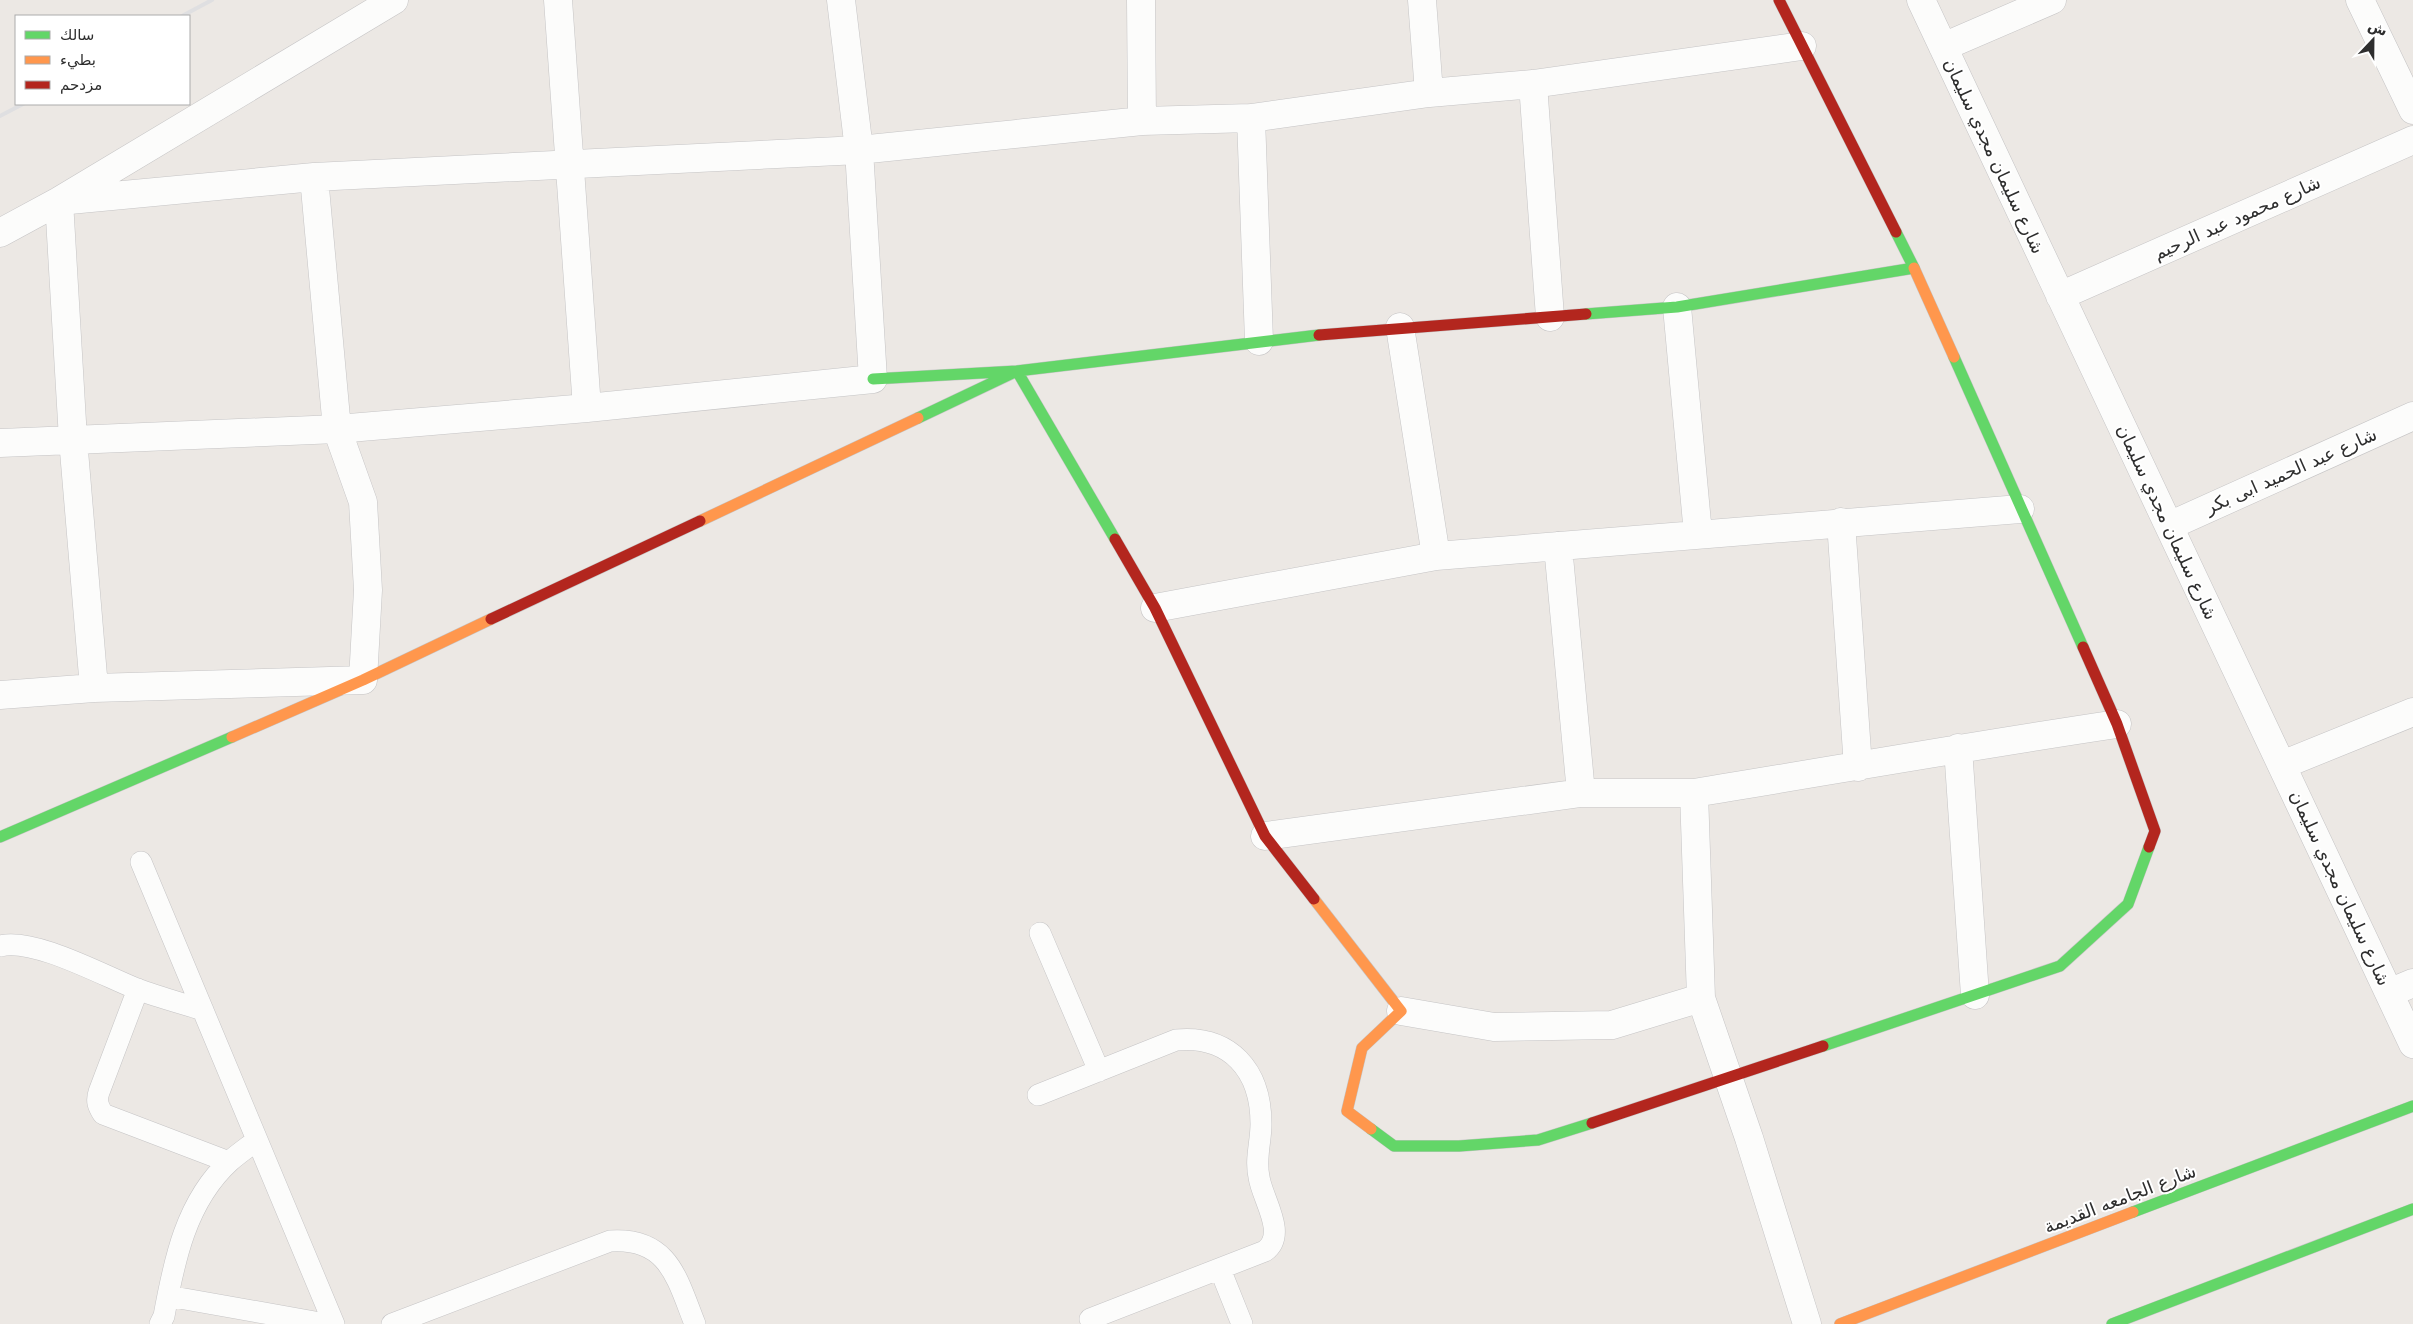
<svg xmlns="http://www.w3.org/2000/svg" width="2413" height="1324" viewBox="0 0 2413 1324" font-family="'DejaVu Sans',Vazirmatn,sans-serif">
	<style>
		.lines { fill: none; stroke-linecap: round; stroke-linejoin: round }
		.lane-casing { stroke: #c5c4c5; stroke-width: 22 }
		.street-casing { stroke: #c5c4c5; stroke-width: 29 }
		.fast-casing { stroke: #c5c4c5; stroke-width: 12 }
		.slow-casing { stroke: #c5c4c5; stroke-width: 12 }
		.jam-casing { stroke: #c5c4c5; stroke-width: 12 }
		.lane { stroke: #fcfcfb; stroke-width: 21 }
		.street { stroke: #fcfcfb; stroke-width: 28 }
		.fast { stroke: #63d668; stroke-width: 11 }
		.slow { stroke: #ff974d; stroke-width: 11 }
		.jam { stroke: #b3261e; stroke-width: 11 }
		.rail { stroke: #dfdfe1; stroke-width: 4 }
		.labels { text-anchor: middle; stroke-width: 4; stroke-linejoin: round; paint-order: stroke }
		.street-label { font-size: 18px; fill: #2e2e2e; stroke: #fff }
	</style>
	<rect width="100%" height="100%" fill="#ece8e4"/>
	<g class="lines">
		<g class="lane-casing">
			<path id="lane" d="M141 862 334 1324
				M1040 933 1099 1071
				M0 946C33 937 104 976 137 989 158 997 181 1003 203 1010
				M138 989 99 1092C96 1101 98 1106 103 1114L229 1162
				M1038 1095 1176 1040C1230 1035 1261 1070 1261 1124 1261 1142 1255 1159 1259 1177 1262 1199 1288 1234 1265 1251L1090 1319
				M1220 1269 1242 1324
				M168 1296 326 1324
				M160 1324 164 1316C174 1261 186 1201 230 1161 238 1154 248 1147 257 1140
				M392 1324 610 1241C669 1237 677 1279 695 1324"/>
		</g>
		<g class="street-casing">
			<path id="street" d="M558 0 587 408
				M1141 0 1142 121
				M1422 0 1429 93
				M1921 0 2413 1044
				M2360 0 2413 110
				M1943 47 2052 0
				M1533 84 1550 317
				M1251 118 1259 341
				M0 233 59 201 394 0
				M2060 296 2413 140
				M1677 307 1698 534
				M1400 327 1436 556
				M0 443 337 429 587 408 873 379 859 150 841 0
				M1841 522 1858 767
				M2169 526 2413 416
				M1558 546 1581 793
				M1155 608 1436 556 2020 509
				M94 688 73 439 59 201 314 177 859 150 1142 121 1251 118 1429 93 1533 84 1802 46
				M0 695 94 688 363 680 368 590 363 502 337 429 314 177
				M1958 748 1975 995
				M2282 765 2413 712
				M1694 793C1835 770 1976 745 2117 724
				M1265 836 1581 793H1694L1701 998
				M2389 993 2413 983
				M1401 1011 1494 1027 1612 1025 1701 998 1749 1138 1807 1324"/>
		</g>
		<g class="fast-casing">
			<path id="fast" d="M1586 314 1677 307 1914 268 1896 232
				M1954 357 2083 647
				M873 379 1017 371 1115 539
				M918 418 1017 371 1319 335
				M0 837 232 737
				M1823 1046 2060 966 2128 904 2149 847
				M1371 1129 1394 1146H1459L1538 1140 1592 1123
				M2133 1212 2413 1106
				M2112 1324 2413 1209"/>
		</g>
		<g class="slow-casing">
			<path id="slow" d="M1914 268 1954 357
				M700 521 918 418
				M232 737 363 680 491 619
				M1314 899 1401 1011 1362 1048 1347 1111 1371 1129
				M1840 1324 2133 1212"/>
		</g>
		<g class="jam-casing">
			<path id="jam" d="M1779 0 1896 232
				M1319 335 1586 314
				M1115 539 1155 608 1265 836 1314 899
				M491 619 700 521
				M2083 647 2117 724 2155 831 2149 847
				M1592 1123 1823 1046"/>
		</g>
		<use href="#lane" class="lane"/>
		<use href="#street" class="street"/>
		<use href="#fast" class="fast"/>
		<use href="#slow" class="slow"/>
		<use href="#jam" class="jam"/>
		<path class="rail" d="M182 16 212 0
			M0 116 23 104"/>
	</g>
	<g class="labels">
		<g class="street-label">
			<text transform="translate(1994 156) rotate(65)" y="6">شارع سليمان مجدي سليمان</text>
			<text transform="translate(2237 218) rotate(-24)" y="6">شارع محمود عبد الرحيم</text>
			<text transform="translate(2291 471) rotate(-24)" y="6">شارع عبد الحميد ابى بكر</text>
			<text transform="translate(2167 522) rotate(65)" y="6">شارع سليمان مجدي سليمان</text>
			<text transform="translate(2340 888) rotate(65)" y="6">شارع سليمان مجدي سليمان</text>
			<text transform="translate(2120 1199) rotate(-21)" y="6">شارع الجامعه القديمة</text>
		</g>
	</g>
	<rect x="15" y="15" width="175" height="90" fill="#ffffff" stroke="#ababab"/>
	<rect x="25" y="31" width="25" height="8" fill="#63d668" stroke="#ababab"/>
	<text x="60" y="40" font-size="15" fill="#2e2e2e">سالك</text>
	<rect x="25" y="56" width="25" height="8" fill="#ff974d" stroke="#ababab"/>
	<text x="60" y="65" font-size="15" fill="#2e2e2e">بطيء</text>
	<rect x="25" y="81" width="25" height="8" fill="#b3261e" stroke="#ababab"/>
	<text x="60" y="90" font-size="15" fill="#2e2e2e">مزدحم</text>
	<g transform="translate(2373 40) rotate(22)" stroke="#ffffff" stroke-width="4" paint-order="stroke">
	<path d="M0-4L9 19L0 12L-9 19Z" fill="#2e2e2e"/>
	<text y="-8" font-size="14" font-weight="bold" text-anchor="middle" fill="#2e2e2e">ش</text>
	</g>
</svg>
